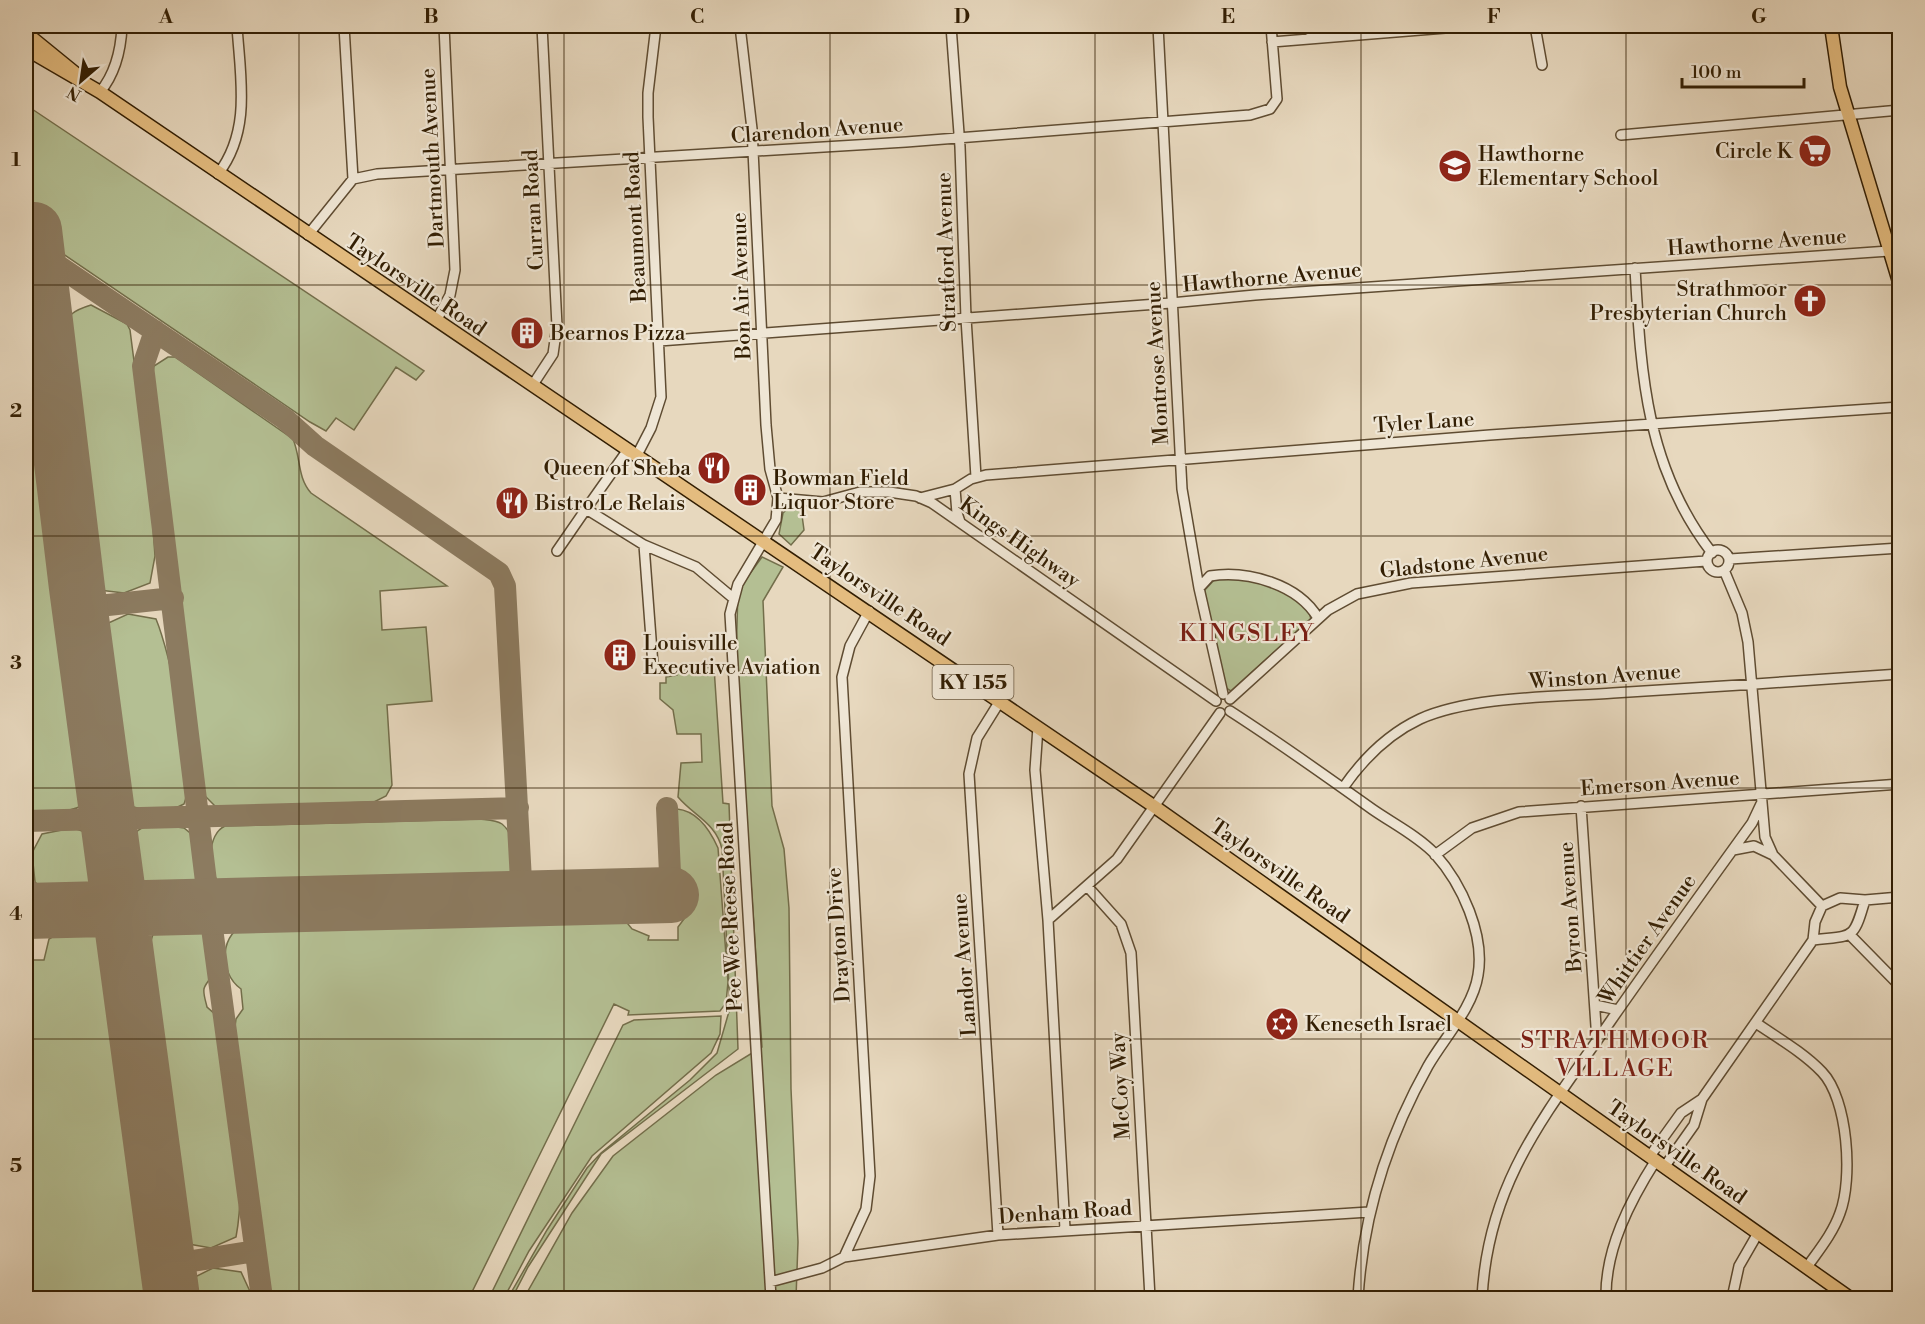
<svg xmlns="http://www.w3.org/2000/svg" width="1925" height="1324" viewBox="0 0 1925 1324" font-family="'Libre Bodoni',serif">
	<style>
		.green { fill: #b4bf93; stroke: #736e4b; stroke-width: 1.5 }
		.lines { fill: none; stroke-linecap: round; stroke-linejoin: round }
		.taxiway { stroke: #8c7b60; stroke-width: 22 }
		.runway { stroke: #8c7b60; stroke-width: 56 }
		.minor-casing { stroke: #5f4c32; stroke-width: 12 }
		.major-casing { stroke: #321e03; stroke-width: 15 }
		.minor { stroke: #efe6d5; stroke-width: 9 }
		.major { stroke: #e4bc7f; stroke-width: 12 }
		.grid { fill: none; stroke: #321e03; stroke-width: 1.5; stroke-opacity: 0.55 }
		.labels { text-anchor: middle; stroke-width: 4.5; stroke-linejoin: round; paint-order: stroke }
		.shield { fill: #efe6d5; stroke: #6b5a42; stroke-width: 1.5 }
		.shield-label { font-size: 20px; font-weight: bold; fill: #321e03 }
		.street-label { font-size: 21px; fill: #321e03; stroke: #efe6d5 }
		.poi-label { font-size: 21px; fill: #321e03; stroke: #efe6d5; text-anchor: start }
		.quarter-label { font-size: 24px; letter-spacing: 1.5px; fill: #7a1f14; stroke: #efe6d5 }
		.neatline { fill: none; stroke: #321e03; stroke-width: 2 }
		.grid-label { font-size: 20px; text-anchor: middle; font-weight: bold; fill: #321e03 }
	</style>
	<rect width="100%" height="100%" fill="#e7d8be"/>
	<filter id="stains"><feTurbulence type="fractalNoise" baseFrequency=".00333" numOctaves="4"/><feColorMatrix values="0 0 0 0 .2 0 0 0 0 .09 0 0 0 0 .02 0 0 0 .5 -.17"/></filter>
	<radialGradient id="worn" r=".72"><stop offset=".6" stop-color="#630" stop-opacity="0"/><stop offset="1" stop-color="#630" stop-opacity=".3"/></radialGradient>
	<path class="green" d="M26 105 424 371 416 380 396 367 354 430 336 418 326 431 310 422 50 245 46 228 26 231Z
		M26 294 29 301 93 795C79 817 48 811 26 811Z
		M91 305 127 324 130 330 150 486 155 556 150 583 124 593 99 590 93 576 62 331C67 314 75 310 91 305Z
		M168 357H175L293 439C301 458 297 477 311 493L447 586 380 591 382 630 426 627 432 701 387 705 392 785 386 796 374 802 216 807 205 796 151 386 154 366Z
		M793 504 801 508 804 530 791 545 779 534 783 513Z
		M762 557 783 567 763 601 772 806 784 849 789 908 791 1089 798 1242 796 1298H524L572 1213 613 1156 716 1075 762 1047 736 659 738 590Z
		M1236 578C1257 582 1306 593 1311 619L1231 691 1226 688 1204 591 1215 579Z
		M128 614 156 619C170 653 197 772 184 804 173 811 140 812 129 805 125 802 123 798 121 793L101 639 104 625Z
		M714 667 723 803 729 804 738 1049 601 1154 528 1267 512 1298H508L547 1230 587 1168 601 1153 690 1080 717 1053 730 1008 722 849C716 823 694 816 678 797L681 763 702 762 701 734H677L673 710 660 699V683H666V677L677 675 678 669Z
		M677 809C698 811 710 830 718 848L728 982 726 1003 720 1011 628 1015 629 1011 614 1004 469 1298H269L235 1027 236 1019 243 1009 241 989C218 973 219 931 249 923L619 913 632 929 649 936 648 940H678V927L687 915 691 898 689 886 677 870Z
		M479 819C486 820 496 820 502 824 515 834 518 866 507 879 503 883 495 886 490 888L246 895C237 894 227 891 220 884 207 870 207 834 225 826Z
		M155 824 184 828 195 837C201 862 204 892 172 895 165 896 154 895 149 891 125 874 116 829 155 824Z
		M72 828C107 835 105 866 88 892 67 905 50 898 35 882L32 853 42 834Z
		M168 924C202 923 216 937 212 972 212 979 205 983 204 989 203 994 206 1002 207 1007L217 1016 219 1023C229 1092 249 1168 236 1237L211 1248 183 1243 177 1231 142 955 147 954 153 934Z
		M69 927C91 926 104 933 109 955L114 956 159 1298H26V940L32 960H44L49 939Z
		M721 1016 720 1034 711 1053 592 1156 529 1251 504 1298H489L623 1025 634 1020Z
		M213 1268 241 1272 253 1298H187L189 1280Z"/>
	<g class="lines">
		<path class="taxiway" d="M26 267H60L285 419 315 446 499 573 505 586 522 899
			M155 331 143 366 209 906 262 1298
			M80 608 173 598
			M667 808 671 895
			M26 821 518 808
			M26 888V911
			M167 1265 255 1251"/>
		<path class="runway" d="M34 230 77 588 172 1298
			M26 911 671 895"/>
		<g class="minor-casing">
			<path id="minor" d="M344 26 353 179
				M740 26 752 129 766 425 770 469 778 498 776 520 738 584 730 614 771 1298
				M951 26 960 147 966 318 976 477
				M1158 26 1182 489 1199 588 1223 694
				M1299 26 1320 36
				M1535 26 1542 65
				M1272 42 1470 26
				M100 92C115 74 121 49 122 26
				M1621 135 1900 110
				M218 174C252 130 240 76 237 26
				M308 235 353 179 377 174 906 142 1250 115 1270 109 1277 99 1271 26
				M1635 268C1641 373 1645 466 1712 553
				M436 321 450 295 455 270 444 26
				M659 341 1171 303 1255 295 1889 251
				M532 386 553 354 557 326 542 26
				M636 457 651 428 661 397 648 117V93L656 26
				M955 489 957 513 960 522
				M778 498 823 502 860 492H889L916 496 932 503 1216 701
				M920 498 955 489 971 479 986 475 1490 435 1900 407
				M586 509 627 451
				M644 545 653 665
				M1707 561a11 11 0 1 1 22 0a11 11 0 1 1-22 0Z
				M557 551 586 509 644 545 696 567 733 598
				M1730 559 1900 548
				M1724 570 1742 613 1748 642 1765 837 1773 855 1822 906
				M1199 588 1210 576C1247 570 1298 584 1318 618
				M1230 699 1328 610 1357 594 1411 583 1706 561
				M1230 711C1278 742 1326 776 1372 809 1392 823 1418 836 1435 854 1462 884 1485 935 1478 975 1473 1008 1444 1038 1428 1066 1387 1139 1363 1215 1358 1298
				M1038 727 1035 770 1048 920 1065 1229
				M1343 788C1363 759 1388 734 1420 719 1471 696 1557 697 1613 693 1709 687 1804 681 1900 674
				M1581 806 1597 1041
				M1733 850 1754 846 1773 855
				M1435 855 1472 828 1519 812 1900 784
				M1087 886 1121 924 1131 953 1150 1298
				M1865 900 1900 897
				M1048 920 1117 859 1220 713
				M1850 935 1900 986
				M1595 1005 1618 1010
				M1756 1023C1778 1038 1804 1053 1822 1072 1848 1099 1853 1179 1840 1213 1833 1233 1819 1250 1807 1267
				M1650 1156 1681 1113 1702 1099 1813 940 1815 922 1822 906 1840 898 1865 900C1853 941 1854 935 1813 940
				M1665 1166 1694 1125 1702 1099
				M998 1235 969 774 977 738 1000 701
				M844 1257 866 1209 870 1176 842 677 850 646 869 611
				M770 1282 822 1268 844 1257 998 1235 1369 1212
				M1482 1298C1488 1180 1548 1112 1612 1019 1658 953 1705 888 1752 823L1761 804
				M1606 1298C1605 1249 1630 1201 1656 1160
				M1732 1298 1739 1266 1758 1233"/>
		</g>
		<g class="major-casing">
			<path id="major" d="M1831 26 1840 87 1900 285
				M26 33 80 77
				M26 49 100 92 1155 807 1850 1298"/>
		</g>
		<use href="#minor" class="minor"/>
		<use href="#major" class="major"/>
	</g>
	<path class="grid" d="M299 26V1298M564 26V1298M830 26V1298M1095 26V1298M1361 26V1298M1626 26V1298M26 285H1900M26 536H1900M26 788H1900M26 1039H1900"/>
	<defs>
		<g id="supermarket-disc" transform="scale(1.725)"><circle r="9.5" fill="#8f2418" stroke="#efe6d5"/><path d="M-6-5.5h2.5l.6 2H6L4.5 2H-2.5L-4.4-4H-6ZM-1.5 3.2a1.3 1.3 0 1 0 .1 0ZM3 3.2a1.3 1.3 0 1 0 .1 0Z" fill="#fff"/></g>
		<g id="school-disc" transform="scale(1.725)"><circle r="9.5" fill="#8f2418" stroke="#efe6d5"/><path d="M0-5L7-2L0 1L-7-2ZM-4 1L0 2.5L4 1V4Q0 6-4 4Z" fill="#fff"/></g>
		<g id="church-disc" transform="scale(1.725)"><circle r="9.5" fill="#8f2418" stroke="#efe6d5"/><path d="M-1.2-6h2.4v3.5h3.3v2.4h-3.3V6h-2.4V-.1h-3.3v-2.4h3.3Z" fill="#fff"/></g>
		<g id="building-disc" transform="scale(1.725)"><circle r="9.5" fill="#8f2418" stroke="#efe6d5"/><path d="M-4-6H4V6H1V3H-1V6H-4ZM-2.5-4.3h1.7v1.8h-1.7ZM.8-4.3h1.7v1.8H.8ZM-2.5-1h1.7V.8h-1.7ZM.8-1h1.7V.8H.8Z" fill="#fff"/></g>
		<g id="restaurant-disc" transform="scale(1.725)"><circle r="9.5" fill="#8f2418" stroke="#efe6d5"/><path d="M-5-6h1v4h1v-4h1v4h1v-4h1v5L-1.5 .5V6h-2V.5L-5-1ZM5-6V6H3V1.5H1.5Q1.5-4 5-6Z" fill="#fff"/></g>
		<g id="synagogue-disc" transform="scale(1.725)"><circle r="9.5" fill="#8f2418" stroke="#efe6d5"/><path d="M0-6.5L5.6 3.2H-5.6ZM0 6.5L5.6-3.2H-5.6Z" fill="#fff"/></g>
	</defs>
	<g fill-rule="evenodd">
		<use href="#supermarket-disc" x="1815" y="151"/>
		<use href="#school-disc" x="1455" y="166"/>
		<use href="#church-disc" x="1810" y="301"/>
		<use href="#building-disc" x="527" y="333"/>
		<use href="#restaurant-disc" x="714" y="468"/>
		<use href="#building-disc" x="750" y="490"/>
		<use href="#restaurant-disc" x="512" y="503"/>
		<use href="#building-disc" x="620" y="655"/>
		<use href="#synagogue-disc" x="1282" y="1024"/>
	</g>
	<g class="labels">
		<rect class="shield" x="932.5" y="665" width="81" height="34" rx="4.5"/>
		<g class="shield-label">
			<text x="973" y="689">KY 155</text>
		</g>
		<g class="street-label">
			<text transform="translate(817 130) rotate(-4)" y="7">Clarendon Avenue</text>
			<text transform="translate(432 158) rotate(-93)" y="7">Dartmouth Avenue</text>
			<text transform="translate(533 210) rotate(-93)" y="7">Curran Road</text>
			<text transform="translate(635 227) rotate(-93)" y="7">Beaumont Road</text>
			<text transform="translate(1757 242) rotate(-4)" y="7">Hawthorne Avenue</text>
			<text transform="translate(946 252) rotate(-92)" y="7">Stratford Avenue</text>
			<text transform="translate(1272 277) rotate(-5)" y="7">Hawthorne Avenue</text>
			<text transform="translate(416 285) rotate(34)" y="7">Taylorsville Road</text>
			<text transform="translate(741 286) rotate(-92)" y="7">Bon Air Avenue</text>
			<text transform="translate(1157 363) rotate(-93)" y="7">Montrose Avenue</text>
			<text transform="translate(1424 422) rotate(-4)" y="7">Tyler Lane</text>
			<text transform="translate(1020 542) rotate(35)" y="7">Kings Highway</text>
			<text transform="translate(1464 562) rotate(-6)" y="7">Gladstone Avenue</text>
			<text transform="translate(880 595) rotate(34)" y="7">Taylorsville Road</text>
			<text transform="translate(1605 676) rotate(-4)" y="7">Winston Avenue</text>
			<text transform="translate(1660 783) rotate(-4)" y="7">Emerson Avenue</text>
			<text transform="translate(1280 871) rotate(35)" y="7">Taylorsville Road</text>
			<text transform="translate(1570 907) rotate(-94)" y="7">Byron Avenue</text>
			<text transform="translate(730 917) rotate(-93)" y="7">Pee Wee Reese Road</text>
			<text transform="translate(838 935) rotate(-94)" y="7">Drayton Drive</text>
			<text transform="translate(1647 939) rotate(-55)" y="7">Whittier Avenue</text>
			<text transform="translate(964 965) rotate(-94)" y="7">Landor Avenue</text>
			<text transform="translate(1120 1086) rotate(-93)" y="7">McCoy Way</text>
			<text transform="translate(1677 1152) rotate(35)" y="7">Taylorsville Road</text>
			<text transform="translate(1065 1212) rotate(-4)" y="7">Denham Road</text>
		</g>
		<g class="poi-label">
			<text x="1792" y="158" text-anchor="end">Circle K</text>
			<text x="1478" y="161">Hawthorne<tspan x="1478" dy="24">Elementary School</tspan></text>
			<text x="1787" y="296" text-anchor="end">Strathmoor<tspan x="1787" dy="24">Presbyterian Church</tspan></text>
			<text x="550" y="340">Bearnos Pizza</text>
			<text x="691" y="475" text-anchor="end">Queen of Sheba</text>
			<text x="773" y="485">Bowman Field<tspan x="773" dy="24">Liquor Store</tspan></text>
			<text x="535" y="510">Bistro Le Relais</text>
			<text x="643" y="650">Louisville<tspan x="643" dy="24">Executive Aviation</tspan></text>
			<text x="1305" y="1031">Keneseth Israel</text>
		</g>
		<g class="quarter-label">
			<text x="1247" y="641">KINGSLEY</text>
			<text x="1615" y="1048">STRATHMOOR<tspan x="1615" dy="28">VILLAGE</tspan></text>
		</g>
	</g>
	<rect width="1925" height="1324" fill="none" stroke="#e7d8be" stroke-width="66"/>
	<g transform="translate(81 81) rotate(209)" stroke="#efe6d5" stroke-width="4.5" paint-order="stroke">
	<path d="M0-4.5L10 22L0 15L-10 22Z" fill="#321e03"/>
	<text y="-9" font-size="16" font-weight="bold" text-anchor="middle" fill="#321e03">N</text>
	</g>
	<path d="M1682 78v9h122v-9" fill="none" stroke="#321e03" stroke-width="3"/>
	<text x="1691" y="78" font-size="18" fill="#321e03" stroke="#efe6d5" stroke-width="4.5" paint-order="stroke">100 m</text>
	<rect x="33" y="33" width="1859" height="1258" class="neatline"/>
	<g class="grid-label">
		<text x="166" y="23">A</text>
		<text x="431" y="23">B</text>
		<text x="697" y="23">C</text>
		<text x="962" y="23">D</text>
		<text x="1228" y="23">E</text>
		<text x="1494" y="23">F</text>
		<text x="1759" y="23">G</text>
		<text x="16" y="166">1</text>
		<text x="16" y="417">2</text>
		<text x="16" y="669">3</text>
		<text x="16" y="920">4</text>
		<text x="16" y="1172">5</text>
	</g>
	<rect width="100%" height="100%" filter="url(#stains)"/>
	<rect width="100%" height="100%" fill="url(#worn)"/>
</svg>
